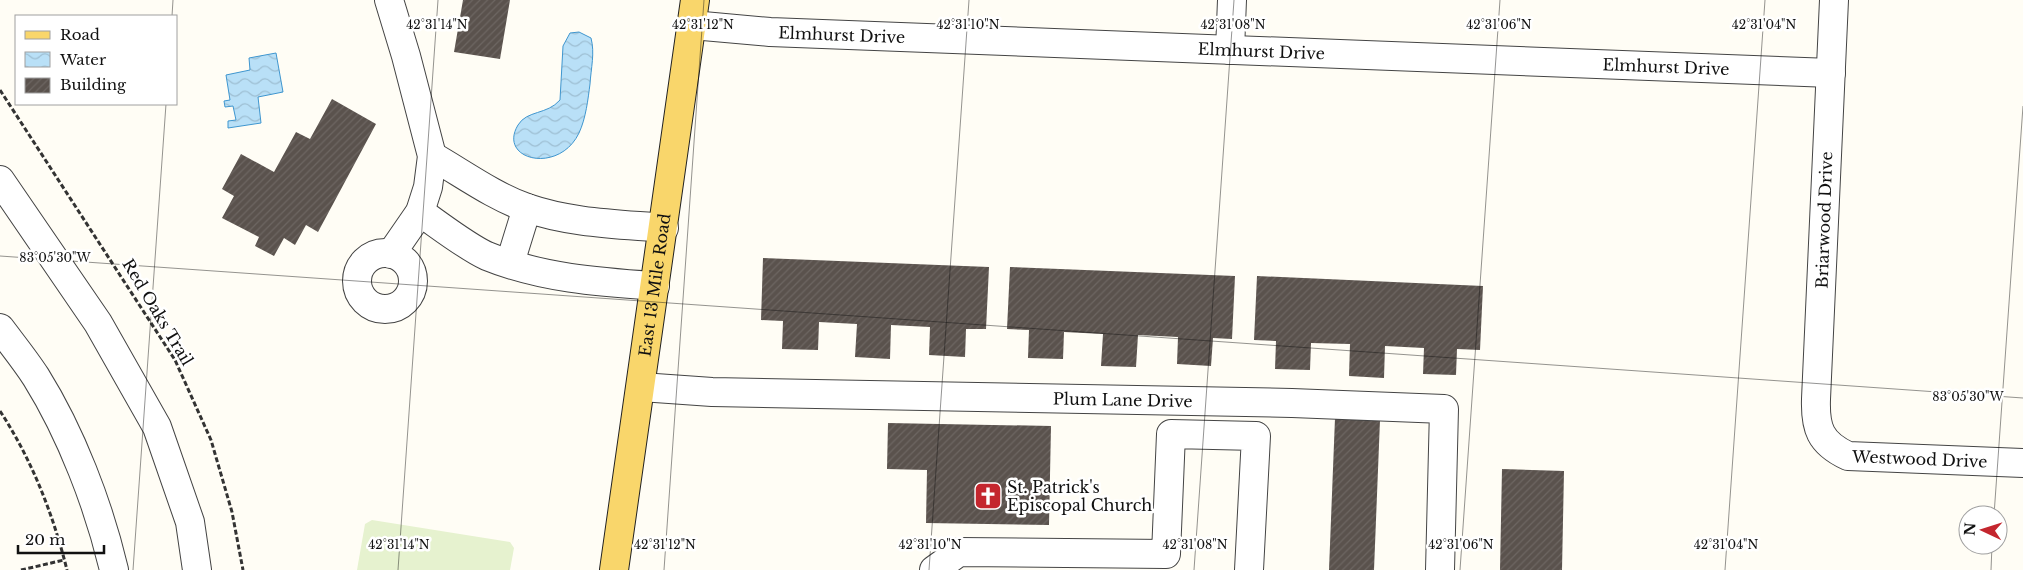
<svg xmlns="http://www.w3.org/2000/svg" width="2023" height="570" viewBox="0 0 2023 570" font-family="'Libre Baskerville',serif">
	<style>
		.pitch { fill: #e6f2cf }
		.water { fill: url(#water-waves); stroke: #3f96cf }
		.building { fill: url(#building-hatch) }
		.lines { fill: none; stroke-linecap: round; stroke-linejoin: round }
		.minor-casing { stroke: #444; stroke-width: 30 }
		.major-casing { stroke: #222; stroke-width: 30 }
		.path { stroke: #333; stroke-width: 3; stroke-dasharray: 5 2.5; stroke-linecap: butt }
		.minor { stroke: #fff; stroke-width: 28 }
		.major { stroke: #f9d66b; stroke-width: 28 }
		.ticks { fill: none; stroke: #111; stroke-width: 1; stroke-opacity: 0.45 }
		.labels { text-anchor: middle; stroke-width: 5; stroke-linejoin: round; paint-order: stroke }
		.street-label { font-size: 16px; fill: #111; stroke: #fff }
		.poi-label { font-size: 16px; fill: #111; stroke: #fff; text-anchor: start }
		.ticks-label { font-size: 12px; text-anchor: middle; fill: #111; stroke: #fff; stroke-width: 5; stroke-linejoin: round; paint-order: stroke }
	</style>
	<defs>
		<pattern id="water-waves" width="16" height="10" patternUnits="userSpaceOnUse" patternTransform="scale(1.25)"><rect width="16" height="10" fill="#b9e0f7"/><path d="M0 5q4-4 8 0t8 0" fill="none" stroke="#9ebfd3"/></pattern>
		<pattern id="building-hatch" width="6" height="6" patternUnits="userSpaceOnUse" patternTransform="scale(1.25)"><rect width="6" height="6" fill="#5a524d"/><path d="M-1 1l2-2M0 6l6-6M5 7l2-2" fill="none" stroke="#6d6662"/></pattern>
	</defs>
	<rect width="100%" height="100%" fill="#fffdf5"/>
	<path class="pitch" d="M372 520 510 542 514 548 510 570H357L365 524Z"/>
	<path class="water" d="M579 32 591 38C595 53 591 68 590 84 588 99 586 118 579 133 559 175 497 160 518 125 527 110 547 115 560 100L563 46 570 33Z
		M276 53 283 92 258 97 261 123 228 128V121L236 120 233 106 225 107 224 101 230 100 226 75 250 70 249 58Z"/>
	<path class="building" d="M463 0H510L500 59 454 52Z
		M332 99 376 124 318 232 306 225 295 245 284 238 274 256 255 246 259 237 222 218 234 196 222 189 241 154 274 172 296 132 310 139Z
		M763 258 989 267 986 329H966L965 357 929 355 930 327 891 325 890 359 855 357 857 324 819 322 818 350 782 349 783 321 761 320Z
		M1010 267 1235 276 1232 339 1213 338 1211 366 1177 364 1178 337 1138 335 1136 367 1101 366 1103 334 1064 332 1063 359 1028 358 1029 330 1007 329Z
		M1257 276 1483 286 1480 350 1457 349 1456 375 1423 374 1424 348 1385 346 1384 378 1349 376 1350 344 1311 343 1310 370 1275 369 1276 341 1254 340Z
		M1335 418 1380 420 1374 570H1329Z
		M888 423 1051 426 1049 525 926 523 927 470 887 469Z
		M1502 469 1564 471 1562 570H1500Z"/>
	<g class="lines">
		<g class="minor-casing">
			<g id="minor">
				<path d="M389 0 406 56 432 156 428 187 420 212 391 254"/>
				<path id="s1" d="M1834 0 1816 399C1815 428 1820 443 1848 456L2023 463"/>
				<path id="s2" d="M692 25 770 32 1831 73"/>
				<path d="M1230 50 1232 0"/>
				<path d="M432 156C462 173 493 196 527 208 570 223 618 224 664 228"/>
				<path d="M0 180 98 323 157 427 190 522 197 570"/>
				<path d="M420 212C439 225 467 247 487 256 541 278 598 282 655 286"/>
				<circle cx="385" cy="281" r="28"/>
				<path d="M510 263 527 208"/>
				<path d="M0 328C12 344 25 360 36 377 71 433 99 506 114 570"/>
				<path id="s3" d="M641 387 712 392 1292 403 1444 409 1440 570"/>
				<path d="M934 570 959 552 1166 554 1171 434 1256 436 1249 570"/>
			</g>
		</g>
		<g class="major-casing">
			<g id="major">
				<path id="s4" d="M614 570 695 0"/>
			</g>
		</g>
		<path class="path" d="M0 90 175 360 211 440 232 512 243 570
			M0 411C32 460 53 514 67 570
			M21 570 64 560"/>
		<use href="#minor" class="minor"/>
		<use href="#major" class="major"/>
	</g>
	<path class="ticks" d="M172 16 173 0M0 256 2023 398M1994 515 2023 106M133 570 166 104M398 570 438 0M664 570 704 0M929 570 969 0M1194 570 1234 0M1460 570 1500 0M1725 570 1765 0M1991 570 1992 545"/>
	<defs>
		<g id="church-square" transform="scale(1.4375)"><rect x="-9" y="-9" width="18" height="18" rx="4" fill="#c4262e" stroke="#fff"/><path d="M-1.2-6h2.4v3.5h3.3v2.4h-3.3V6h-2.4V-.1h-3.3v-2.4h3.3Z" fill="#fff"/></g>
	</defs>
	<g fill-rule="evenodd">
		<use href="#church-square" x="988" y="496"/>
	</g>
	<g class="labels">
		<g class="street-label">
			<text dy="6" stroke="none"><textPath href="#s2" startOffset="150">Elmhurst Drive</textPath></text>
			<text dy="6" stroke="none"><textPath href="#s2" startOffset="570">Elmhurst Drive</textPath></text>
			<text dy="6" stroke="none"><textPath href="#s2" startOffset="975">Elmhurst Drive</textPath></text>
			<text transform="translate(1824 220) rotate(-88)" y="6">Briarwood Drive</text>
			<text dy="6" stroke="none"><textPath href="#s4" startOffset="288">East 13 Mile Road</textPath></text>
			<text transform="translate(158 312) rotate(59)" y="6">Red Oaks Trail</text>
			<text dy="6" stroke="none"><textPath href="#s3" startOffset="482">Plum Lane Drive</textPath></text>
			<text dy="6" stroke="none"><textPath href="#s1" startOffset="542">Westwood Drive</textPath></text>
		</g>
		<g class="poi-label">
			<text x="1007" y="493">St. Patrick's<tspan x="1007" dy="18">Episcopal Church</tspan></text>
		</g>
	</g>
	<g class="ticks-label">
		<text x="437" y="29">42°31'14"N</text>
		<text x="703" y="29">42°31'12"N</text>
		<text x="968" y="29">42°31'10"N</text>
		<text x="1233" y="29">42°31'08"N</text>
		<text x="1499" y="29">42°31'06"N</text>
		<text x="1764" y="29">42°31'04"N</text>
		<text x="55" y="262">83°05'30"W</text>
		<text x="1968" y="401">83°05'30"W</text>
		<text x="399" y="549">42°31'14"N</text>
		<text x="665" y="549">42°31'12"N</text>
		<text x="930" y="549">42°31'10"N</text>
		<text x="1195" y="549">42°31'08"N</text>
		<text x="1461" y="549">42°31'06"N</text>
		<text x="1726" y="549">42°31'04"N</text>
	</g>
	<rect x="15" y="15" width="162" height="90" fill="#ffffff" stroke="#a0a0a0"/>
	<rect x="25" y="31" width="25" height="8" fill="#f9d66b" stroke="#a0a0a0"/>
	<text x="60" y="40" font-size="15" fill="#111111">Road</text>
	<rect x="25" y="52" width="25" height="15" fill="url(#water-waves)" stroke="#a0a0a0"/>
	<text x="60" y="65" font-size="15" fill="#111111">Water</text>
	<rect x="25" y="78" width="25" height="15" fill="url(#building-hatch)" stroke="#a0a0a0"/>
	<text x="60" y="90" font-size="15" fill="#111111">Building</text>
	<g transform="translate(1983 530) rotate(274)"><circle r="24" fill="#ffffff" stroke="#a0a0a0"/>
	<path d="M0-4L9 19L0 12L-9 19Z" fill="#c4262e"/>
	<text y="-8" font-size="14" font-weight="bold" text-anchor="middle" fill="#111111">N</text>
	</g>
	<path d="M18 545v8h86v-8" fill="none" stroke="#111111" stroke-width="2.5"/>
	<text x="25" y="545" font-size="15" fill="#111111" stroke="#ffffff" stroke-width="4" paint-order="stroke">20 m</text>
</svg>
